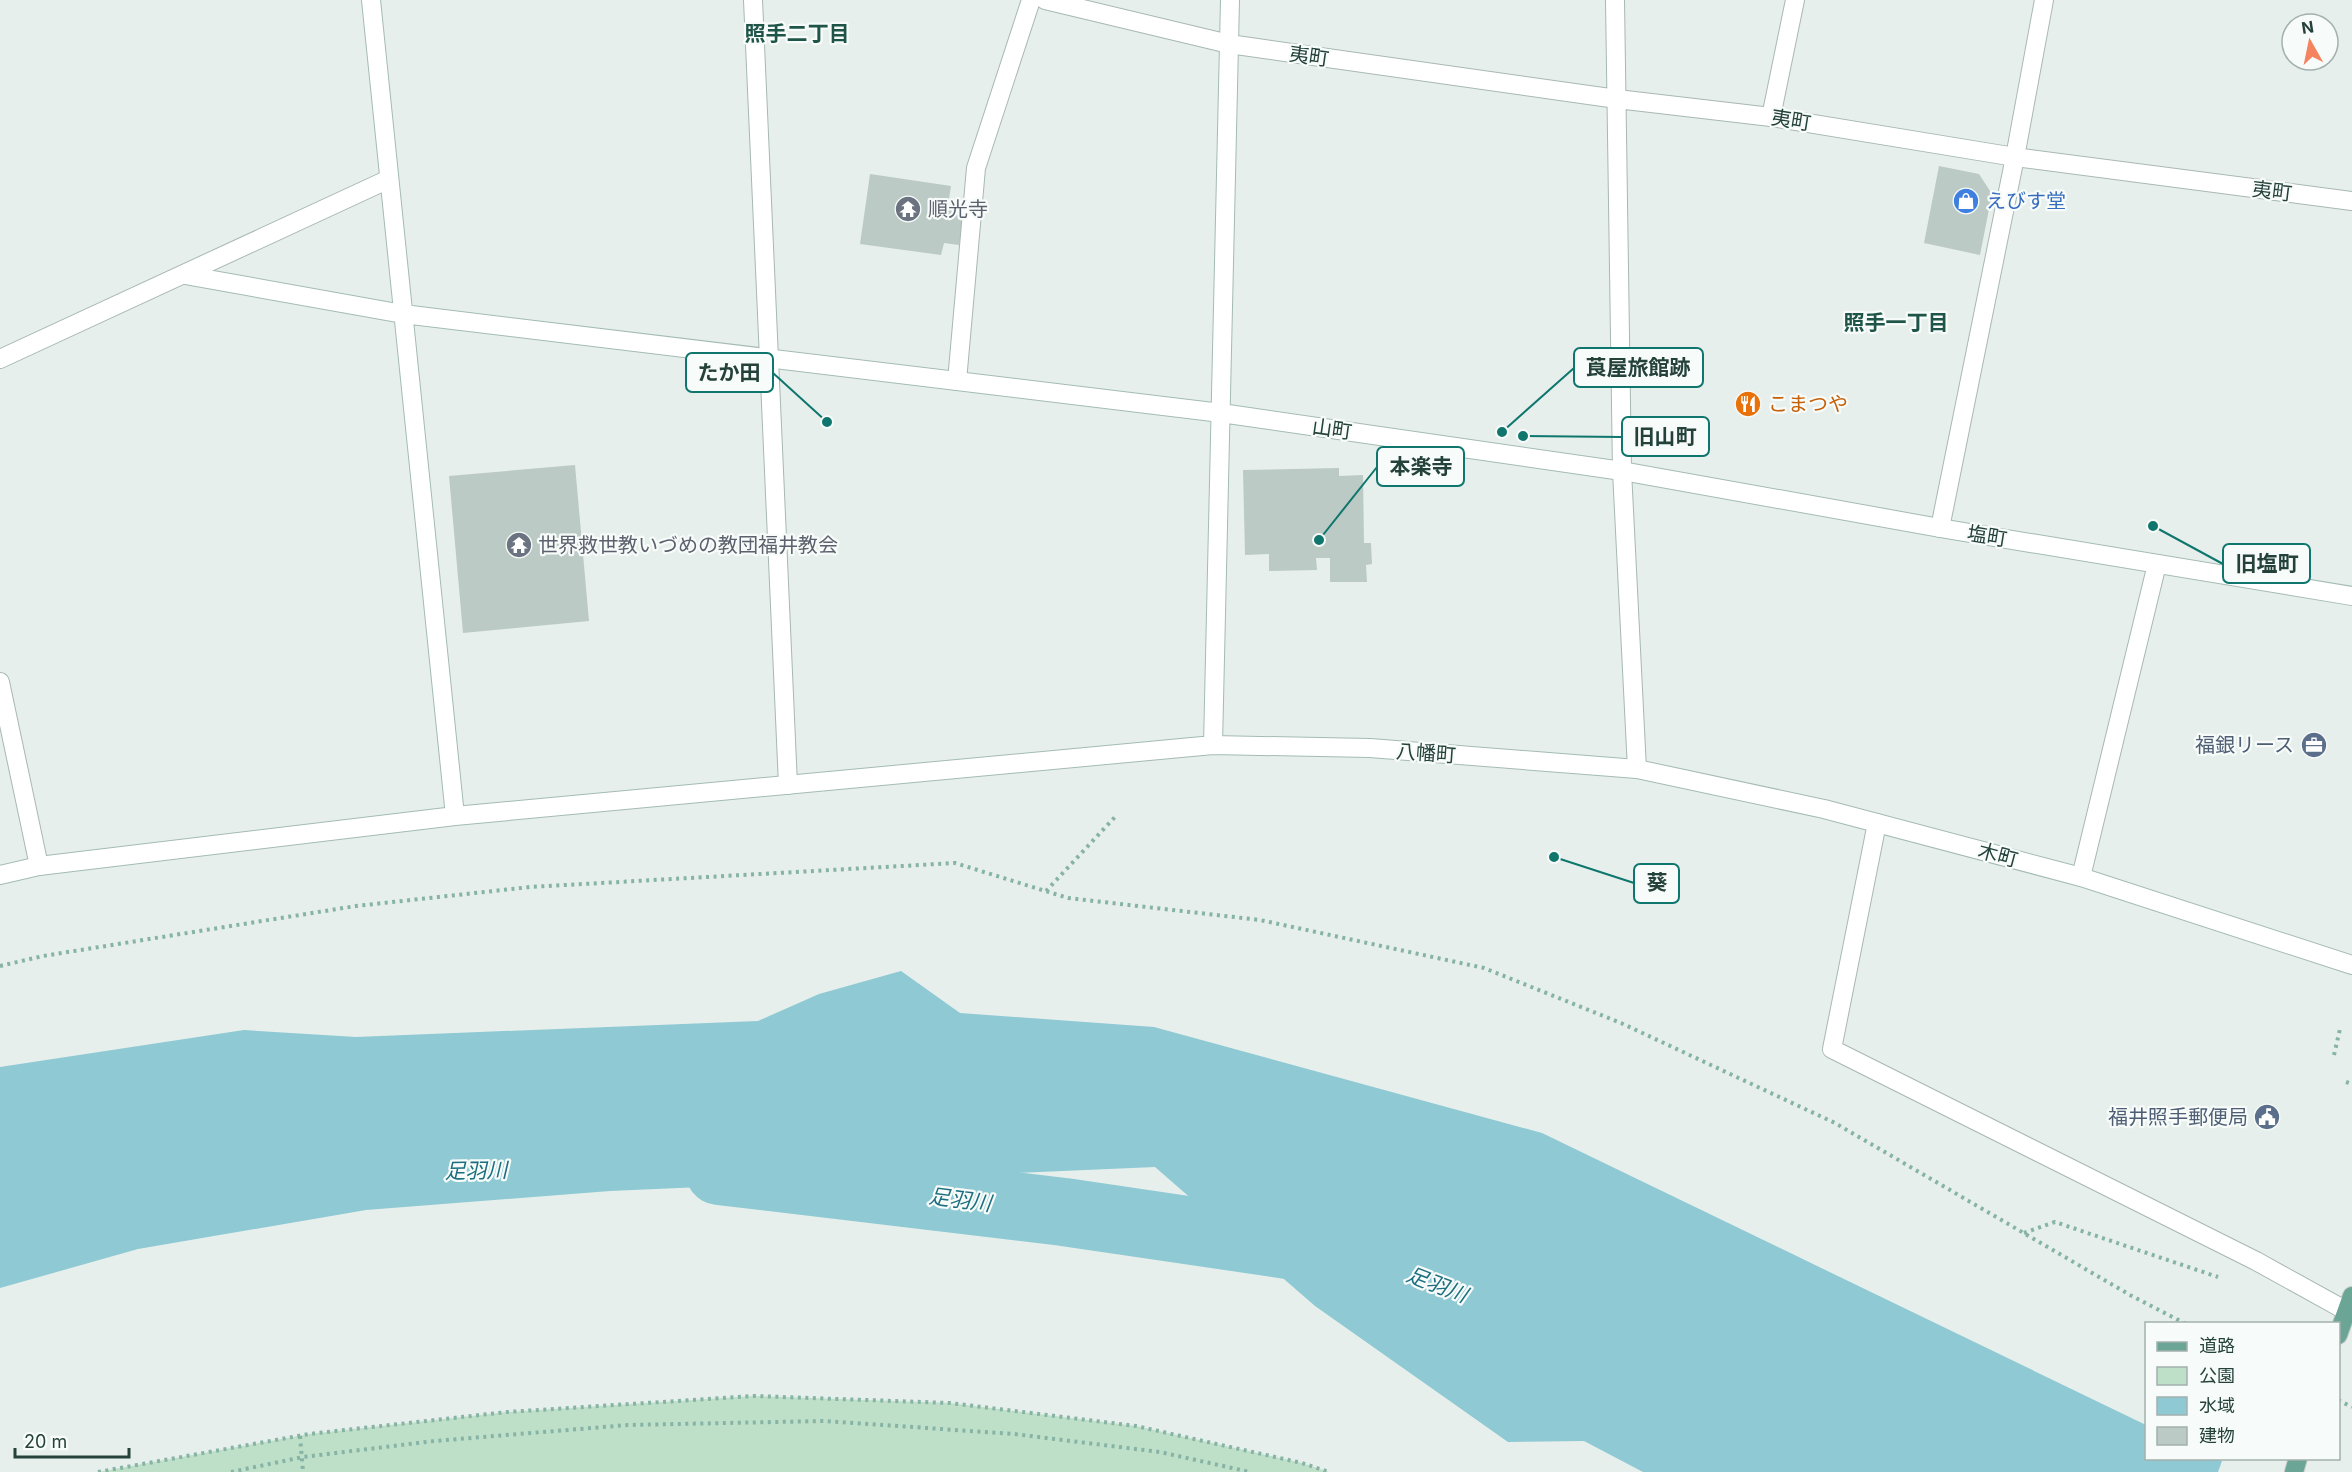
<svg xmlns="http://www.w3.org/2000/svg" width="2352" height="1472" viewBox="0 0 2352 1472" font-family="Inter,'Noto Sans JP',sans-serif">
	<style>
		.green { fill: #bfe0c8 }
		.water { fill: #8ec9d4 }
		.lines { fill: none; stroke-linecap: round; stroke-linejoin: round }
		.river { stroke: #8ec9d4; stroke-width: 68 }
		.building { fill: #bbcac4 }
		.lane-casing { stroke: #a8b8b2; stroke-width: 20 }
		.street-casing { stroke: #a8b8b2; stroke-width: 20 }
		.secondary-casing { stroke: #a4bbb3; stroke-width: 20 }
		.primary-casing { stroke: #c2cac8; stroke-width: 20 }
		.path { stroke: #86b3a5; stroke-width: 4; stroke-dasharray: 3 4.5; stroke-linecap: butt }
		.lane { stroke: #fff; stroke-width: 18 }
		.street { stroke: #fff; stroke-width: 18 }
		.secondary { stroke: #fff; stroke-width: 18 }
		.primary { stroke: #6aa596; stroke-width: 18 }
		.labels { text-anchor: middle; stroke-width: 4.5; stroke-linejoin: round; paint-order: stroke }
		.street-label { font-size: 20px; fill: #24423a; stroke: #f7fbf9 }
		.shop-label { font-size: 20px; fill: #366cbe; stroke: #f7fbf9; text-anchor: start }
		.worship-label { font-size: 20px; fill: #5b616d; stroke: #f7fbf9; text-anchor: start }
		.food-label { font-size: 20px; fill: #c56008; stroke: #f7fbf9; text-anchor: start }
		.service-label { font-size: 20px; fill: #4e5e75; stroke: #f7fbf9; text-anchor: end }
		.neighbourhood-label { font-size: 21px; font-weight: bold; fill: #1f5548; stroke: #f7fbf9 }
		.water-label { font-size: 21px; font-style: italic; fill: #1c6f80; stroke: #f7fbf9 }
		.leader { fill: none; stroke: #0f766e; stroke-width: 2 }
		.callout-dot { fill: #0f766e; stroke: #f7fbf9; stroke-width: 2 }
		.callout { fill: #f7fbf9; stroke: #0f766e; stroke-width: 2 }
		.callout-label { font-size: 21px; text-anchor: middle; font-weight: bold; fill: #24423a }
	</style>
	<rect width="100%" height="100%" fill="#e6efeb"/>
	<path class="green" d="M754 1396 950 1403 1136 1426 1302 1463 1329 1472H98L309 1434 507 1412Z"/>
	<path class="water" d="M901 971 960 1013 1154 1027 1542 1133 2146 1425V1458L2217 1459 2222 1461 2218 1472H1643L1584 1441 1508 1442 1315 1306 1155 1167 610 1191 366 1210 138 1249 0 1288V1067L244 1030 356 1037 758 1021 819 994Z"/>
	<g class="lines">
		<path class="river" d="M719 1171 1064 1212 1329 1251"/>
	</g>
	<path class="building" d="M1939 166 1979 174 1992 194 1980 255 1924 243Z
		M870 174 951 186 948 205 965 208 959 245 944 243 941 255 860 244Z
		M575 465 589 621 463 633 449 476Z
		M1339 468V476L1363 475 1364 543H1371L1372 564 1366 565 1367 582H1330V558H1316L1317 570 1269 571V554L1245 555 1243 470Z"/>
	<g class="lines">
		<g class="lane-casing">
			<path id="lane" d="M1771 117 1795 0
				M957 381 976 168 1031 0
				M1940 528 2015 157
				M2081 877 2157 564"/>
		</g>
		<g class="street-casing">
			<path id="street" d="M753 0 788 785
				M1045 0 1229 44 1617 99 1771 117 2015 157 2352 201
				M1615 0 1622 471 1637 769
				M2015 157 2044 0
				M0 359 389 179
				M0 682 39 866
				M1877 823 1832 1049 2256 1261 2352 1314"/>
		</g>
		<g class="secondary-casing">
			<path id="secondary" d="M371 0 455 816
				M185 275 403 314 1221 413 1622 471 1940 528 2352 596
				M1213 745 1230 0
				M0 875 39 866 455 816 1213 745 1370 748 1637 769 1824 809 2081 877 2352 965"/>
		</g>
		<g class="primary-casing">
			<path id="primary" d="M2338 1335 2352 1296
				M2294 1472 2298 1458"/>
		</g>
		<path class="path" d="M1046 891 1115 817
			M0 966 43 956 356 906 530 887 955 863 1068 898 1260 920 1484 968 1621 1023 1835 1123 2130 1295 2186 1324
			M2334 1055 2340 1029
			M2346 1082 2352 1084
			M2024 1233 2055 1222 2218 1277
			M2338 1400 2352 1407
			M300 1436 303 1472
			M98 1472 309 1434 507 1412 754 1396 950 1403 1136 1426 1302 1463 1329 1472
			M231 1472 303 1457 434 1441 628 1425 825 1421 1014 1434 1160 1452 1250 1472"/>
		<use href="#lane" class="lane"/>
		<use href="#street" class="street"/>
		<use href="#secondary" class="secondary"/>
		<use href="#primary" class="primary"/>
	</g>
	<defs>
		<g id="shop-disc" transform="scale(1.35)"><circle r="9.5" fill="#3f7fe0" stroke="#f7fbf9"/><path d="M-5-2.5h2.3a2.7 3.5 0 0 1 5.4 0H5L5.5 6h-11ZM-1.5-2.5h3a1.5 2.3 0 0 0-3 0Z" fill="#fff"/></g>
		<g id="temple-disc" transform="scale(1.35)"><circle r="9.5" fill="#6b7280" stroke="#f7fbf9"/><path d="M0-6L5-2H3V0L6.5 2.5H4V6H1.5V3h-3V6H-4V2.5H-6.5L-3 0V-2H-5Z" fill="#fff"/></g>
		<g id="restaurant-disc" transform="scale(1.35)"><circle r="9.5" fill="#e8710a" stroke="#f7fbf9"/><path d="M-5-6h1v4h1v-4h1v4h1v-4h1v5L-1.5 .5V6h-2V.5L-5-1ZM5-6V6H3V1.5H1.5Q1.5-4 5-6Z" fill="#fff"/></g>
		<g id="office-disc" transform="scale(1.35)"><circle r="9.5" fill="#5c6f8a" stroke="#f7fbf9"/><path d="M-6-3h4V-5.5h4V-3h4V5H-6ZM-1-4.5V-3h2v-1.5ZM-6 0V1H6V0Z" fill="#fff"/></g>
		<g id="civic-disc" transform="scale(1.35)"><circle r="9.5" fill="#5c6f8a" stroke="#f7fbf9"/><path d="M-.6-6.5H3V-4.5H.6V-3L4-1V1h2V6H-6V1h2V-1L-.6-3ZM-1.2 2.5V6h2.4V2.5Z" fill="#fff"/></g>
	</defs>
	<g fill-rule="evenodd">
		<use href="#shop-disc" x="1966" y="201"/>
		<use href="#temple-disc" x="908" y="209"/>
		<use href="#restaurant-disc" x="1748" y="404"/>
		<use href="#temple-disc" x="519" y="545"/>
		<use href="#office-disc" x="2314" y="745"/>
		<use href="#civic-disc" x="2267" y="1117"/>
	</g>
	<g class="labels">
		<g class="street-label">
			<text transform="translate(1309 56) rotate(8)" y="7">夷町</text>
			<text transform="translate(1791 120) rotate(9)" y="7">夷町</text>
			<text transform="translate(2272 191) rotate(7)" y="7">夷町</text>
			<text transform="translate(1332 429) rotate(8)" y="7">山町</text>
			<text transform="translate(1987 536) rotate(9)" y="7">塩町</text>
			<text transform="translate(1426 753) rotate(4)" y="7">八幡町</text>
			<text transform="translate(1998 855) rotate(15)" y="7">木町</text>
		</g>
		<g class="shop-label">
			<text x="1986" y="208">えびす堂</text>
		</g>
		<g class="worship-label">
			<text x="928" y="216">順光寺</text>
			<text x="538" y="552">世界救世教いづめの教団福井教会</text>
		</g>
		<g class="food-label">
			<text x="1768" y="411">こまつや</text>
		</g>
		<g class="service-label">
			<text x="2294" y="752">福銀リース</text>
			<text x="2248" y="1124">福井照手郵便局</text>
		</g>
		<g class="neighbourhood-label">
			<text x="797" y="41">照手二丁目</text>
			<text x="1896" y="330">照手一丁目</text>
		</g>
		<g class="water-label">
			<text transform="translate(476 1171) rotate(-1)" y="7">足羽川</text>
			<text transform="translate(960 1200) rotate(7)" y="7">足羽川</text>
			<text transform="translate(1437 1285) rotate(21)" y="7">足羽川</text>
		</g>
	</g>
	<path class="leader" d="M1502 432L1574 368M827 422L773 373M1523 436L1622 437M1319 540L1377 467M2153 526L2223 564M1554 857L1634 883"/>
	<g class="callout-dot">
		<circle cx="1502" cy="432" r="6"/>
		<circle cx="827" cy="422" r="6"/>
		<circle cx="1523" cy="436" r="6"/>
		<circle cx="1319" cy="540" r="6"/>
		<circle cx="2153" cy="526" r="6"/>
		<circle cx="1554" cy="857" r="6"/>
	</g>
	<g class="callout">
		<rect x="1574" y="348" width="129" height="39" rx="6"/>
		<rect x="686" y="353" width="87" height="39" rx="6"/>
		<rect x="1622" y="417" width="87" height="39" rx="6"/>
		<rect x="1377" y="447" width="87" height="39" rx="6"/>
		<rect x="2223" y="544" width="87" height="39" rx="6"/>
		<rect x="1634" y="864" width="45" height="39" rx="6"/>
	</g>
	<g class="callout-label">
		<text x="1638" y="375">莨屋旅館跡</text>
		<text x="729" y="380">たか田</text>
		<text x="1665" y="444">旧山町</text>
		<text x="1421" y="474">本楽寺</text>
		<text x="2267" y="571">旧塩町</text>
		<text x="1657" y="890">葵</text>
	</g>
	<rect x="2145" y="1322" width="195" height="138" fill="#f7fbf9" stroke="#a3b1ad" stroke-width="1.5"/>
	<rect x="2157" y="1342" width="30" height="9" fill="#6aa596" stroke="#a3b1ad" stroke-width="1.5"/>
	<text x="2199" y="1352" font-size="18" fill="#24423a">道路</text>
	<rect x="2157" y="1367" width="30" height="18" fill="#bfe0c8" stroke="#a3b1ad" stroke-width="1.5"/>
	<text x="2199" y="1382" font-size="18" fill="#24423a">公園</text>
	<rect x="2157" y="1397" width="30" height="18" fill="#8ec9d4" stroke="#a3b1ad" stroke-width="1.5"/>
	<text x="2199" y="1412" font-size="18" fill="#24423a">水域</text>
	<rect x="2157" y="1427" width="30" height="18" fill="#bbcac4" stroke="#a3b1ad" stroke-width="1.5"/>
	<text x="2199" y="1442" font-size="18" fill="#24423a">建物</text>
	<g transform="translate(2310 42) rotate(351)"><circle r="28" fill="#f7fbf9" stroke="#a3b1ad" stroke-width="1.5"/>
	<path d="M0-4.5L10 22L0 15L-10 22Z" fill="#f4845f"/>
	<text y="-9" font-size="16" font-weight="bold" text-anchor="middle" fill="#24423a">N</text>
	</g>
	<path d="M15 1448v9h114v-9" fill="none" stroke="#24423a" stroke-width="3"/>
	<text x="24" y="1448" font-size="18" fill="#24423a" stroke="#f7fbf9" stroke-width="4.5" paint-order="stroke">20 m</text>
</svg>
